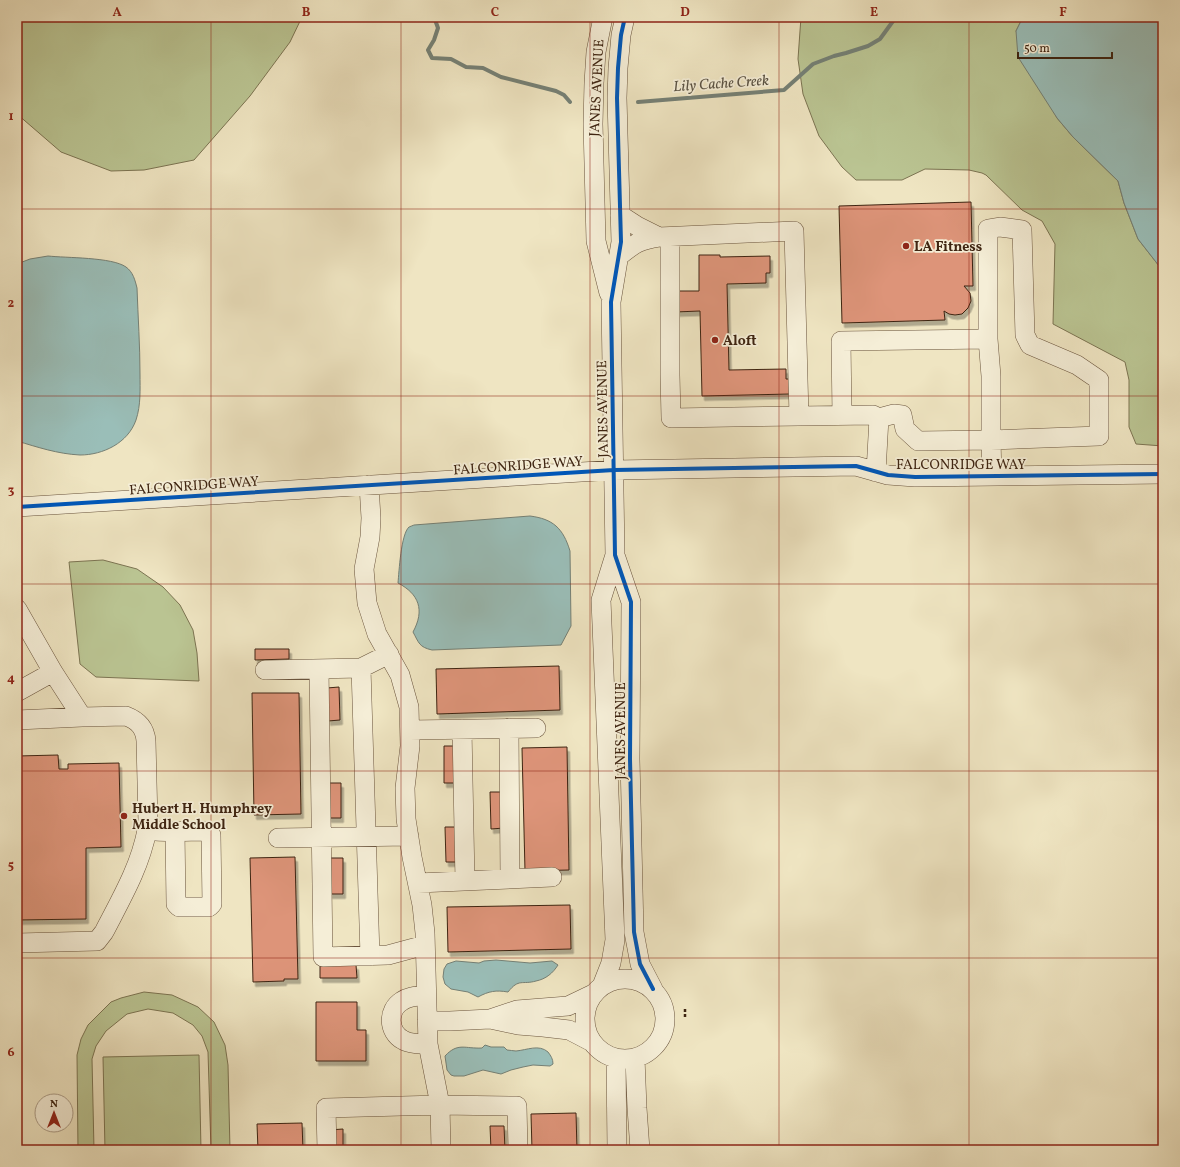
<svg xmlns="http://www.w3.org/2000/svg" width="1180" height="1167" viewBox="0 0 1180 1167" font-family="Vollkorn,serif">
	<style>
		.green { fill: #bac492; stroke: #7c7452 }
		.water { fill: #9abeb8; stroke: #758075 }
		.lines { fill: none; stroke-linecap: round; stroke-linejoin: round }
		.stream { stroke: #758075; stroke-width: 4 }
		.building { fill: #dd9479; stroke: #3e2411; filter: url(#shadow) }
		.minor-casing { stroke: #6a543d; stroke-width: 20 }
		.path { stroke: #3e2411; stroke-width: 2.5; stroke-dasharray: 3 2; stroke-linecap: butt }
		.minor { stroke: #f5eed7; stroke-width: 19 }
		.cycleway-casing { stroke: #f5eed7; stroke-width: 6 }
		.cycleway { stroke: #0057b8; stroke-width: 4 }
		.grid { fill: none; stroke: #8f2418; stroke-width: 1; stroke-opacity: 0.55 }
		.poi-dot { fill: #8f2418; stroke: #f5eed7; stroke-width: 1.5 }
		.labels { text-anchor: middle; stroke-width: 3.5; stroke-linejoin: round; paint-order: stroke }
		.street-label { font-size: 14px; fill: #3e2411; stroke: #f5eed7 }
		.poi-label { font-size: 14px; font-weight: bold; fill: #3e2411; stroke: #f5eed7; text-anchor: start }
		.water-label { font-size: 15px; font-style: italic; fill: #5a5243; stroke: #f5eed7 }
		.neatline { fill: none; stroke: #8f2418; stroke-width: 1.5 }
		.grid-label { font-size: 13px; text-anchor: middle; font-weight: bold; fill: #8f2418 }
	</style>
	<defs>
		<filter id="shadow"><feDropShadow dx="2.5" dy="4.5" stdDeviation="0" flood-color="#0004"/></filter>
	</defs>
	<rect width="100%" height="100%" fill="#efe5c2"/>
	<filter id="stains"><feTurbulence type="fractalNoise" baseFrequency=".005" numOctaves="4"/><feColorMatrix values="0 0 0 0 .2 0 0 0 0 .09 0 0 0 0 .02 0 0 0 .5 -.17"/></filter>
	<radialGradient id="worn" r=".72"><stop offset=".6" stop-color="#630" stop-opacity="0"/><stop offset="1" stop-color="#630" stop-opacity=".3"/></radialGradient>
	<path class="green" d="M17 17H302L290 42 250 96 194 160 144 170 111 171 61 152 17 114Z
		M801 17H1023L1016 31 1057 118 1073 137 1118 181 1124 203 1138 239 1163 271V446L1136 444 1129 427V380L1125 362 1053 324 1055 244 1042 221 1022 210 986 175 982 173 969 170 925 169 902 180H856L842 167 819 136 803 94 798 59Z
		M103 560 137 569 163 587 180 605 193 630 197 653 199 681 96 677 80 664 69 562Z
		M144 992 172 995 198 1007 214 1022 225 1045 228 1065 230 1150H211L208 1052 202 1036 193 1025 173 1013 148 1009 127 1014 106 1031 96 1046 92 1059 94 1150H78L77 1055 81 1039 88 1025 111 1002 121 998Z
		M199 1055 201 1150H105L103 1057Z"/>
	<path class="water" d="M1023 17H1163V271L1138 239 1124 203 1118 181 1073 137 1057 118 1018 57 1016 31Z
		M48 256C66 258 112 257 126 267 133 272 135 280 137 288 138 317 140 346 140 374 140 389 141 405 136 420 128 443 103 455 80 455 58 454 37 447 17 441V264L30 259Z
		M530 516C553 519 563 528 570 551L571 626 561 645 432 650C419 647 419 643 413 632 425 610 419 594 398 583 399 572 401 534 409 527 409 527 414 525 414 525Z
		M496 960 530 963 552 961 558 965C553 973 546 979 536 981 522 985 519 978 508 992 496 990 489 991 478 997L468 992 451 989 445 984 443 977 444 969 447 964 456 961 479 963 484 961Z
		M485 1045 491 1047H504L507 1050C510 1050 513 1051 516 1051 527 1050 539 1044 548 1052 551 1056 553 1059 553 1064L550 1066 533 1065 523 1067 511 1070 501 1074 483 1070 464 1076H454L451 1075 447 1070 445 1056C458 1042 465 1049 482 1048Z"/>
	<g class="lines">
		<path class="stream" d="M434 17 438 28 434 40 428 50 432 58 451 59 466 67 483 68 501 77 556 91 564 95 570 102
			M638 102 784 90 813 64 834 56 846 53 868 46 880 39 896 17"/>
	</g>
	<path class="building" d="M971 202 973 286H964L970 293 971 301 968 308 962 314 955 315 949 314 944 311 945 320 842 323 839 206Z
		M699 255H720V257L770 256V273H766V283L727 284 729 370 786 369V379H790V394L702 396 700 311 675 312V291H699Z
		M255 649H289V659L255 660Z
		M559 666 560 710 437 714 436 669Z
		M339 687 340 720 328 721 327 688Z
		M252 693H299L301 814 254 815Z
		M444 746H457V783H444Z
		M567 747 569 870 525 871 522 748Z
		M58 755 59 769H68V764L119 763 121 847 86 848V919L17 920V756Z
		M328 783H341V818H329Z
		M490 792H503L504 828 491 829Z
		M445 827H459L460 862H446Z
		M295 857 298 979H284V981L253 982 250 858Z
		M330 858H343V894H330Z
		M570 905 571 949 448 952 447 907Z
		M356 965 357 978H320V966Z
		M316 1002H357V1030H366V1061H316Z
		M576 1113 577 1150H532L531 1114Z
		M302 1123 303 1150H258L257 1124Z
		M490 1126H504L505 1150H491Z
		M343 1129V1150H329V1130Z"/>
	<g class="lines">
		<g class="minor-casing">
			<path id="minor" d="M603 17 596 52 594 83 593 124 596 241 609 293
				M625 17 621 35 618 68 617 98 621 242 611 302 615 555 631 602 630 759 634 932 640 964 653 989
				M620 215 637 226 659 237
				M670 237V375L671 418 799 416
				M619 256C634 244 639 240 659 237L794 231 799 416 873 415 879 418 876 472
				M842 415 841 341 988 339V229L1000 227 1022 230 1025 335 1030 345 1077 365 1099 380V436L991 440V376L988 339
				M879 418 894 414 902 415 905 429 918 441 991 440 992 476
				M369 485 371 518 370 537 364 569 367 603 377 634 400 675 409 707 410 746 405 788 406 819 412 857 422 905 425 933 428 1044 440 1105 441 1150
				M17 507 614 470 856 466 888 475 915 477 1163 474
				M17 609 53 672 82 717 126 716C139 721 145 728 146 741L148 822 147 830C167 833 188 831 208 831L211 835 212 904 209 907H179L176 904 175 831
				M361 668 370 956
				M319 669 323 957 388 955 425 945
				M265 670 361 668 389 654
				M17 692 53 672
				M17 720 82 717
				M509 728 510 879
				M462 729 465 881
				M410 730 536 728
				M278 838 409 836
				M418 883 552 877
				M17 943 97 941 104 932C121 899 140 867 147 830
				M585 1019a40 40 0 1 1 80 0a40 40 0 1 1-80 0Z
				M602 986 611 963 615 940 601 600 615 555
				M426 995C418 996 409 996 402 1001 387 1010 388 1032 403 1040 410 1044 420 1044 428 1044
				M490 1019 518 1025 543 1027 569 1030 592 1042
				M427 1021H450L490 1019 517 1010 568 1006 593 994
				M616 1058 617 1150
				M635 1058 637 1108 640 1150
				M327 1150 326 1108 440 1105 517 1106 518 1150"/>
		</g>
		<path class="path" d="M685 1009V1017"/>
		<use href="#minor" class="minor"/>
		<g class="cycleway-casing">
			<path id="cycleway" d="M625 17 621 35 618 68 617 98 621 242 611 302 615 555 631 602 630 759 634 932 640 964 653 989
				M17 507 614 470 856 466 888 475 915 477 1163 474"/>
		</g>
		<use href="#cycleway" class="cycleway"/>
	</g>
	<path class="grid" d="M211 17V1150M401 17V1150M590 17V1150M779 17V1150M969 17V1150M17 209H1163M17 396H1163M17 584H1163M17 771H1163M17 958H1163"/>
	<g class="poi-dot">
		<circle cx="906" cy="246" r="4"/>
		<circle cx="715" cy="340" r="4"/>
		<circle cx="124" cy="816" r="4"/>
	</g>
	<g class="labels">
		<g class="street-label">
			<text transform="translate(596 88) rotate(-87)" y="5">JANES AVENUE</text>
			<text transform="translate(602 409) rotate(-91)" y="5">JANES AVENUE</text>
			<text x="961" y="469">FALCONRIDGE WAY</text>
			<text transform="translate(518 465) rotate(-4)" y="5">FALCONRIDGE WAY</text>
			<text transform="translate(194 485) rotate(-4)" y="5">FALCONRIDGE WAY</text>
			<text transform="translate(620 731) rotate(-90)" y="5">JANES AVENUE</text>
		</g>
		<g class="poi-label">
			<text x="914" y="251">LA Fitness</text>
			<text x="723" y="345">Aloft</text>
			<text x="132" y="813">Hubert H. Humphrey<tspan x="132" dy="16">Middle School</tspan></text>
		</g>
		<g class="water-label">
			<text transform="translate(721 83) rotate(-4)" y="5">Lily Cache Creek</text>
		</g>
	</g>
	<rect width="1180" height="1167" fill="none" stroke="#efe5c2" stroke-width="44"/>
	<g transform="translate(54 1113)"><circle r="19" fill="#f5eed7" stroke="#ac9d88"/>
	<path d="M0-3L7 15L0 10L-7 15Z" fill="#8f2418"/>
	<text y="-6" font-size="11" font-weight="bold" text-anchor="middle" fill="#3e2411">N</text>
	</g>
	<path d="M1018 52v6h94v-6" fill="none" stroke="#3e2411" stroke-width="2"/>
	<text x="1024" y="52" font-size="12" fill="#3e2411" stroke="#f5eed7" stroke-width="3" paint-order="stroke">50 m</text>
	<rect x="22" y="22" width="1136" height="1123" class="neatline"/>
	<g class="grid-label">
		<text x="117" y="16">A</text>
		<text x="306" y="16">B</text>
		<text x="495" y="16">C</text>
		<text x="685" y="16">D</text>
		<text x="874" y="16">E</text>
		<text x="1063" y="16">F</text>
		<text x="11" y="120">1</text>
		<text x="11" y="307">2</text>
		<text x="11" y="494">3</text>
		<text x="11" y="682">4</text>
		<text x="11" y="869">5</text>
		<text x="11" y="1056">6</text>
	</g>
	<rect width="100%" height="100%" filter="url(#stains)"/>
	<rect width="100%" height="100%" fill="url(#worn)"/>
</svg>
